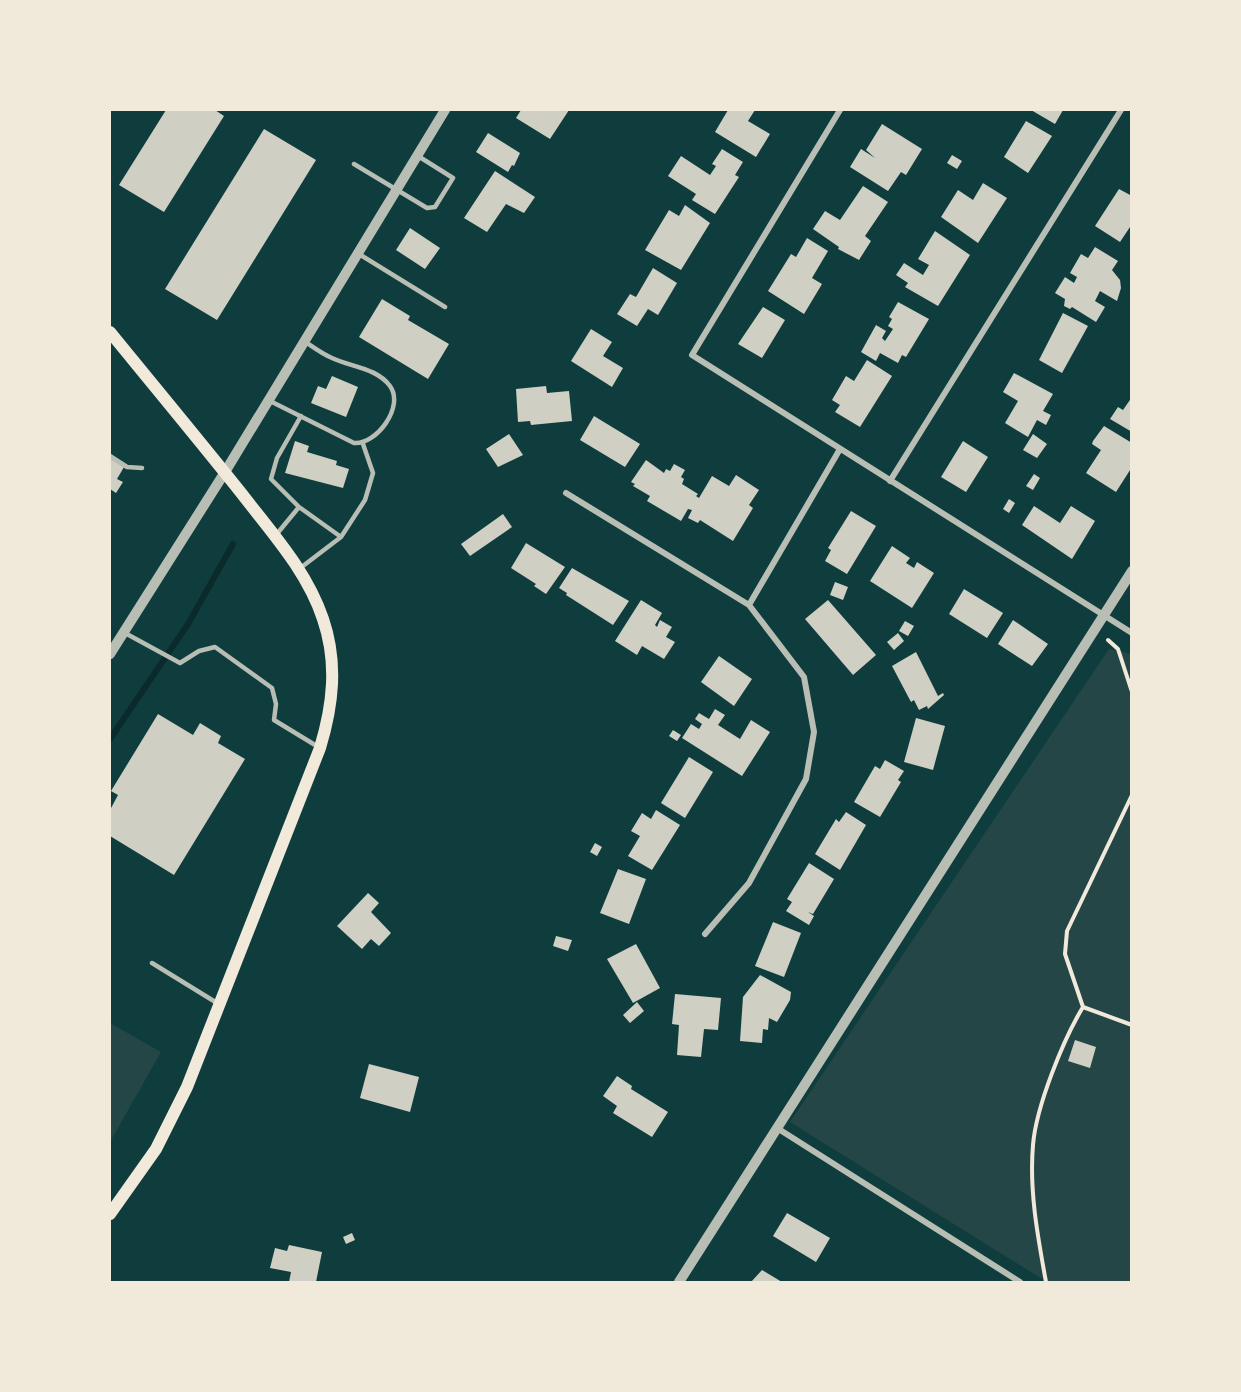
<svg xmlns="http://www.w3.org/2000/svg" width="1241" height="1392" viewBox="0 0 1241 1392" font-family="Roboto,sans-serif">
	<style>
		.green { fill: #244646 }
		.lines { fill: none; stroke-linecap: round; stroke-linejoin: round }
		.stream { stroke: #0a2a2b; stroke-width: 6 }
		.building { fill: #cfcfc3 }
		.path { stroke: #f1e9da; stroke-width: 4 }
		.service { stroke: #b8beb3; stroke-width: 4.5 }
		.minor { stroke: #b8beb3; stroke-width: 6 }
		.tertiary { stroke: #b8beb3; stroke-width: 10 }
		.secondary { stroke: #f1e9da; stroke-width: 12 }
	</style>
	<rect width="100%" height="100%" fill="#0f3d3e"/>
	<path class="green" d="M1109 649 1131 654V1282H1047L790 1122Z
		M110 1023 161 1052 110 1142Z"/>
	<g class="lines">
		<path class="stream" d="M110 739 188 624 233 544"/>
	</g>
	<path class="building" d="M166 110H215L224 116 164 212 119 185Z
		M521 110H569L550 139 516 118Z
		M728 110H755L748 121 770 134 756 157 715 132Z
		M1031 110H1063L1055 124Z
		M1026 121 1052 136 1028 173 1004 157Z
		M882 124 922 149 906 175 901 172 888 191 850 167 861 149 875 158 866 150Z
		M264 129 316 160 217 320 165 289Z
		M488 133 520 153 514 166 512 165 508 172 476 152Z
		M722 149 743 162 735 175 739 177 715 214 692 200 696 194 668 176 681 156 710 175 716 166 712 164Z
		M952 155 962 161 957 169 947 163Z
		M495 171 535 197 524 213 506 204 487 232 464 218Z
		M983 183 1007 198 978 243 941 217 958 190 973 200Z
		M863 186 888 202 865 236 871 241 859 260 838 249 839 247 813 229 825 211 840 220Z
		M1119 189 1132 196V224L1120 242 1095 226Z
		M685 205 710 223 681 270 645 250 669 210 679 216Z
		M410 228 440 248 425 269 396 250Z
		M935 231 970 255 938 306 905 287 908 283 896 275 904 263 923 275 929 265 918 259Z
		M807 238 828 251 812 278 822 284 804 314 768 291 791 254 796 257Z
		M1095 247 1118 261 1112 270 1120 280 1121 288 1117 301 1100 291 1095 301 1105 307 1096 322 1072 307 1070 309 1064 306 1065 299 1055 293 1065 277 1074 283 1077 277 1070 273 1081 254 1088 258Z
		M653 268 677 283 658 315 648 309 637 326 617 314 630 294 636 297Z
		M382 299 410 316 408 320 449 344 428 379 359 337Z
		M898 302 929 319 906 357 902 355 898 363 880 353 876 361 861 352 876 325 886 331 882 338 885 341 893 329 888 326 892 319 889 317Z
		M763 307 785 320 762 358 738 344Z
		M1063 313 1088 326 1062 373 1039 360Z
		M591 329 612 342 603 356 623 368 612 387 571 361Z
		M867 360 892 376 860 427 835 412 840 405 832 400 846 376 854 381Z
		M1014 373 1053 394 1043 411 1051 415 1046 425 1037 420 1028 437 1005 423 1018 401 1003 392Z
		M332 376 358 387 346 417 311 403 318 386 326 389Z
		M546 386 547 393 569 391 572 421 531 425 530 421 518 422 516 389Z
		M1132 397V432L1110 419 1118 407 1123 410Z
		M594 416 640 444 625 467 580 440Z
		M1104 426 1132 443V467L1116 492 1086 473 1101 450 1092 444 1093 441Z
		M509 434 523 455 498 467 486 449Z
		M1033 434 1047 444 1037 458 1023 450Z
		M295 441 309 446 307 452 337 461 336 465 349 469 343 488 285 473Z
		M963 441 988 457 966 492 941 477Z
		M110 458 124 467 117 479 123 482 116 493 110 489Z
		M646 460 664 473 666 469 670 471 674 464 685 470 681 477 684 479 682 484 698 494 696 496 699 498 712 476 729 486 736 475 759 490 749 505 753 508 733 541 700 520 698 523 688 518 692 510 688 509 681 521 647 501 650 496 633 486 635 484 631 482Z
		M1034 474 1040 478 1033 490 1026 486Z
		M1009 499 1015 503 1009 513 1003 509Z
		M1034 506 1060 523 1071 506 1095 521 1072 559 1022 525Z
		M851 511 876 526 847 574 825 561 831 550 828 548Z
		M503 514 512 527 470 556 461 544Z
		M526 543 565 567 546 594 534 586 536 584 511 568Z
		M892 546 910 558 906 563 914 568 917 562 934 573 912 608 870 581Z
		M572 568 629 601 613 625 566 595 567 593 559 588Z
		M835 582 848 587 843 600 830 595Z
		M964 589 1003 613 987 638 949 614Z
		M641 600 662 613 655 625 657 627 660 620 672 627 666 637 675 642 664 659 642 646 637 655 615 641Z
		M828 600 876 655 853 675 805 619Z
		M1013 620 1048 644 1032 666 998 644Z
		M905 621 914 626 908 636 899 631Z
		M898 633 904 641 894 650 887 642Z
		M916 652 938 696 943 693 944 695 928 709 927 706 919 710 914 700 911 702 892 666Z
		M719 656 752 679 734 706 701 682Z
		M715 709 725 715 718 725 740 739 751 720 770 732 742 776 682 738 691 724 699 729 702 724 695 719 699 713 709 719Z
		M158 714 193 735 200 723 221 736 218 743 245 759 174 875 110 836V810L118 795 111 791Z
		M916 718 945 726 933 770 904 762Z
		M673 730 681 735 677 741 669 736Z
		M689 757 713 772 685 818 661 803Z
		M885 760 904 771 898 780 901 782 880 817 854 802 875 766 880 769Z
		M656 810 680 825 652 870 628 856 640 836 631 831 642 813 651 819Z
		M846 812 866 825 840 870 815 854 836 819 839 822Z
		M595 843 602 847 597 856 590 852Z
		M809 863 834 879 813 914 808 912 814 916 809 925 786 911 792 902 787 899Z
		M618 869 646 879 629 924 600 913Z
		M368 893 379 903 371 912 391 933 379 946 371 939 362 949 337 926Z
		M773 922 801 933 784 977 755 966Z
		M556 936 572 940 568 951 553 946Z
		M636 944 660 988 633 1003 607 959Z
		M760 975 791 992 790 1000 777 1022 769 1018 768 1030 763 1029 762 1043 740 1041 743 997Z
		M675 994 721 998 718 1030 704 1029 701 1057 677 1055 679 1025 672 1024Z
		M637 1002 644 1011 630 1023 623 1015Z
		M1075 1040 1096 1047 1090 1068 1068 1061Z
		M369 1064 419 1077 410 1112 360 1098Z
		M617 1076 632 1086 631 1089 668 1112 652 1137 613 1113 617 1106 603 1096Z
		M787 1213 830 1238 816 1262 773 1236Z
		M352 1233 355 1240 346 1244 343 1237Z
		M289 1245 322 1252 316 1282H289L291 1272 270 1268 275 1248 287 1251Z
		M762 1270 782 1282H751Z"/>
	<g class="lines">
		<path class="path" d="M1108 640 1118 649 1132 692
			M1083 1007 1132 1025
			M1046 1282C1038 1238 1029 1191 1033 1145 1036 1107 1063 1040 1083 1007L1065 954 1067 931 1132 795"/>
		<path class="service" d="M354 164 427 208 435 207 453 178 418 156
			M359 254 445 307
			M268 400 354 443C376 445 405 407 390 386 377 368 351 367 332 358 322 354 313 347 304 341
			M301 416 277 458 271 479 299 507 341 537
			M110 456 127 467 142 468
			M276 535 299 507
			M299 569 341 537 365 500 373 473 363 444
			M125 633 180 663 199 651 215 647 272 688 276 704 274 720 320 748
			M152 963 217 1003"/>
		<path class="minor" d="M840 110 692 355 1132 633
			M890 481 1121 110
			M566 493 749 605 804 677 814 732 806 779 749 883 705 934
			M749 605 840 449
			M777 1128 1020 1282"/>
		<path class="tertiary" d="M110 654 225 472 445 110
			M679 1282 1132 571"/>
		<path class="secondary" d="M110 332C154 386 198 439 242 494 272 533 307 571 323 619 338 663 333 705 320 748L187 1087 156 1149 110 1214"/>
	</g>
	<rect width="1241" height="1392" fill="none" stroke="#f1e9da" stroke-width="222"/>
</svg>
